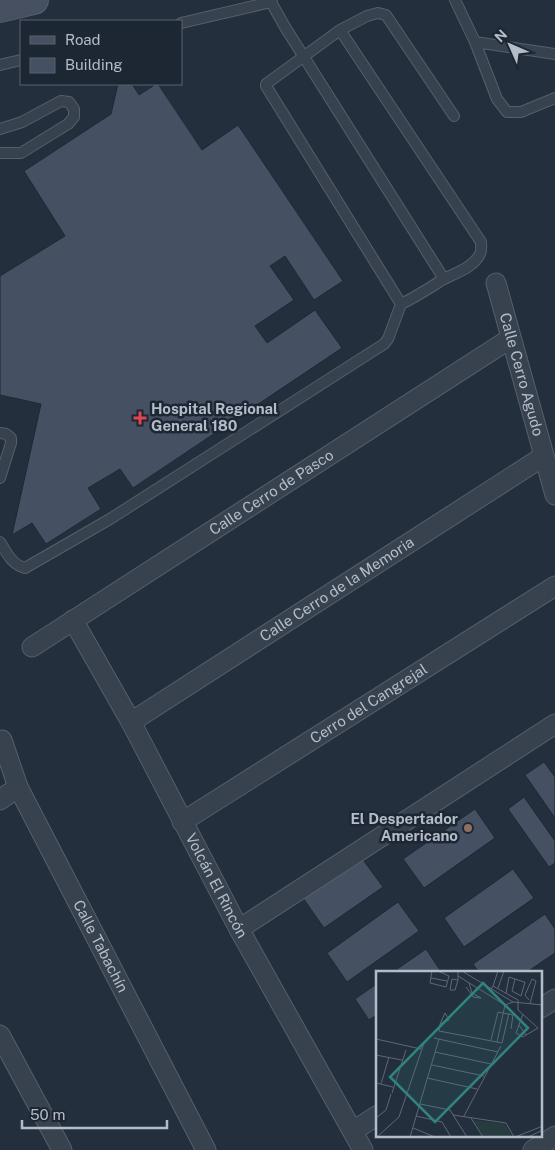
<svg xmlns="http://www.w3.org/2000/svg" width="555" height="1150" viewBox="0 0 555 1150" font-family="'Public Sans',sans-serif">
	<style>
		.building { fill: #455162; stroke: #1f2835 }
		.lines { fill: none; stroke-linecap: round; stroke-linejoin: round }
		.service-casing { stroke: #565f6c; stroke-width: 12 }
		.minor-casing { stroke: #565f6c; stroke-width: 21 }
		.secondary-casing { stroke: #565f6c; stroke-width: 30 }
		.service { stroke: #38414e; stroke-width: 10 }
		.minor { stroke: #38414e; stroke-width: 19 }
		.secondary { stroke: #465061; stroke-width: 28 }
		.health-dot { fill: #e0444e; stroke: #1d2633; stroke-width: 2 }
		.education-dot { fill: #8d6e63; stroke: #1d2633; stroke-width: 2 }
		.labels { text-anchor: middle; stroke-width: 5; stroke-linejoin: round; paint-order: stroke }
		.street-label { font-size: 15px; fill: #b4bcc9; stroke: #1d2633 }
		.poi-label { font-size: 15px; font-weight: bold; fill: #b4bcc9; stroke: #1d2633; text-anchor: start }
		.inset-road { fill: none; stroke: #5e6776; stroke-width: 1 }
		.view { fill: #308480; fill-opacity: 0.15; stroke: #308480; stroke-width: 2.5 }
		.inset-edge { fill: none; stroke: #b4bcc9; stroke-width: 2.5 }
	</style>
	<rect width="100%" height="100%" fill="#242f3e"/>
	<path class="building" d="M118 84H132L139 95 156 84H158L202 150 238 125 343 281 314 300 285 256 270 266 294 300 255 326 267 343 315 310 342 348 133 488 120 469 88 488 101 509 46 544 32 523 12 535 41 404 0 395V276L65 236 24 171 111 114Z
		M544 762 555 777V818L525 775Z
		M524 797 555 841V863L549 867 508 809Z
		M475 809 495 838 424 888 403 859Z
		M361 857 383 887 324 928 303 898Z
		M513 869 534 898 464 947 444 918Z
		M398 902 419 931 347 982 327 953Z
		M545 914 555 929V953L527 972H479L473 964Z
		M426 949 440 970 437 972H393Z
		M378 983V1014L369 1020 355 999Z"/>
	<g class="lines">
		<g class="service-casing">
			<path id="service" d="M455 0 475 42 497 99 507 112H521L555 98
				M271 2 285 27 444 279
				M181 23 271 2 272 0
				M475 42 555 54
				M0 65 21 60
				M0 129 22 122 61 101 69 102 74 109V117L68 124 21 153H0
				M401 304 266 86V84L340 30 367 16 378 13 386 15 454 116
				M0 433 6 434 11 438V443L0 478
				M0 542C7 553 11 564 25 568L110 519 384 344 388 339 401 304C416 297 428 289 442 280 455 273 473 268 480 254 482 251 481 246 481 242L340 30"/>
		</g>
		<g class="minor-casing">
			<g id="minor">
				<path id="s1" d="M496 283 555 495"/>
				<path id="s2" d="M73 620 131 722 239 929 363 1150"/>
				<path id="s3" d="M32 647 511 338"/>
				<path id="s4" d="M131 722 544 456"/>
				<path id="s5" d="M2 740 18 787 206 1150"/>
				<path d="M0 800 18 787"/>
				<path id="s6" d="M182 822 555 586"/>
				<path d="M239 929 555 724"/>
				<path d="M541 1008 555 999"/>
				<path d="M0 1035 62 1150"/>
				<path d="M353 1131 378 1115"/>
				<path d="M533 1150 555 1136"/>
			</g>
		</g>
		<g class="secondary-casing">
			<path id="secondary" d="M0 8 34 0"/>
		</g>
		<use href="#service" class="service"/>
		<use href="#minor" class="minor"/>
		<use href="#secondary" class="secondary"/>
	</g>
	<path class="health-dot" d="M137.5 410.5h5v5h5v5h-5v5h-5v-5h-5v-5h5z"/>
	<circle class="education-dot" cx="468" cy="828" r="5"/>
	<g class="labels">
		<g class="street-label">
			<text dy="5" stroke="none"><textPath href="#s1" startOffset="95">Calle Cerro Agudo</textPath></text>
			<text dy="5" stroke="none"><textPath href="#s3" startOffset="285">Calle Cerro de Pasco</textPath></text>
			<text dy="5" stroke="none"><textPath href="#s4" startOffset="245">Calle Cerro de la Memoria</textPath></text>
			<text dy="5" stroke="none"><textPath href="#s6" startOffset="221">Cerro del Cangrejal</textPath></text>
			<text dy="5" stroke="none"><textPath href="#s2" startOffset="302">Volcán El Rincón</textPath></text>
			<text dy="5" stroke="none"><textPath href="#s5" startOffset="229">Calle Tabachín</textPath></text>
		</g>
		<g class="poi-label">
			<text x="151" y="414">Hospital Regional<tspan x="151" dy="17">General 180</tspan></text>
			<text x="458" y="824" text-anchor="end">El Despertador<tspan x="458" dy="17">Americano</tspan></text>
		</g>
	</g>
	<g transform="translate(376 971)">
		<rect width="166" height="166" fill="#242f3e"/>
		<path d="M97 149 129 153 136 165 108 166Z" fill="#263c3f"/>
		<path class="inset-road" d="M56 0 54 12 70 16 73 5 62 0M82 0V5L129 34 137 31M86 0 137 31 167 34M55 7 71 10M82 9 76 8 74 19H79L82 9V5M117 15 122 0M90 16 97 26 105 27 96 22 93 12M122 17 128 0M115 18 117 15 142 29V39L162 57 150 64 143 54M130 22 133 6 148 11H149L145 25 136 20 139 8M153 29 149 24 156 8 160 10 154 33M147 43 140 62 147 66 150 64M64 53 73 49 69 42 64 53 63 60 126 72 133 42M58 67 122 81M0 68 45 78M115 69 122 41 137 44 135 58M121 71 129 34M59 81 115 93M0 84 26 89M56 94 108 105M51 107 101 118M0 112 17 116M5 113 13 86M16 122 30 79M44 133 74 139 91 166M77 144 130 152 138 166M40 145 66 151 75 166M88 145 125 75M0 147 10 139 15 123M95 147 107 166M37 157 59 166M1 166 23 146 48 72M34 166 63 68M139 166 167 155M152 166 167 159"/>
		<path class="view" d="M107 12 152 57 59 151 14 106Z"/>
		<rect width="166" height="166" class="inset-edge"/>
	</g>
	<rect x="20" y="20" width="162" height="65" fill="#1d2633" stroke="#59626f"/>
	<rect x="30" y="36" width="25" height="8" fill="#465061" stroke="#59626f"/>
	<text x="65" y="45" font-size="15" fill="#b4bcc9">Road</text>
	<rect x="30" y="58" width="25" height="15" fill="#455162" stroke="#59626f"/>
	<text x="65" y="70" font-size="15" fill="#b4bcc9">Building</text>
	<g transform="translate(510 45) rotate(315)" stroke="#1d2633" stroke-width="4" paint-order="stroke">
	<path d="M0-4L9 19L0 12L-9 19Z" fill="#b4bcc9"/>
	<text y="-8" font-size="14" font-weight="bold" text-anchor="middle" fill="#b4bcc9">N</text>
	</g>
	<path d="M22 1120v8h145v-8" fill="none" stroke="#b4bcc9" stroke-width="2.5"/>
	<text x="30" y="1120" font-size="15" fill="#b4bcc9" stroke="#1d2633" stroke-width="4" paint-order="stroke">50 m</text>
</svg>
